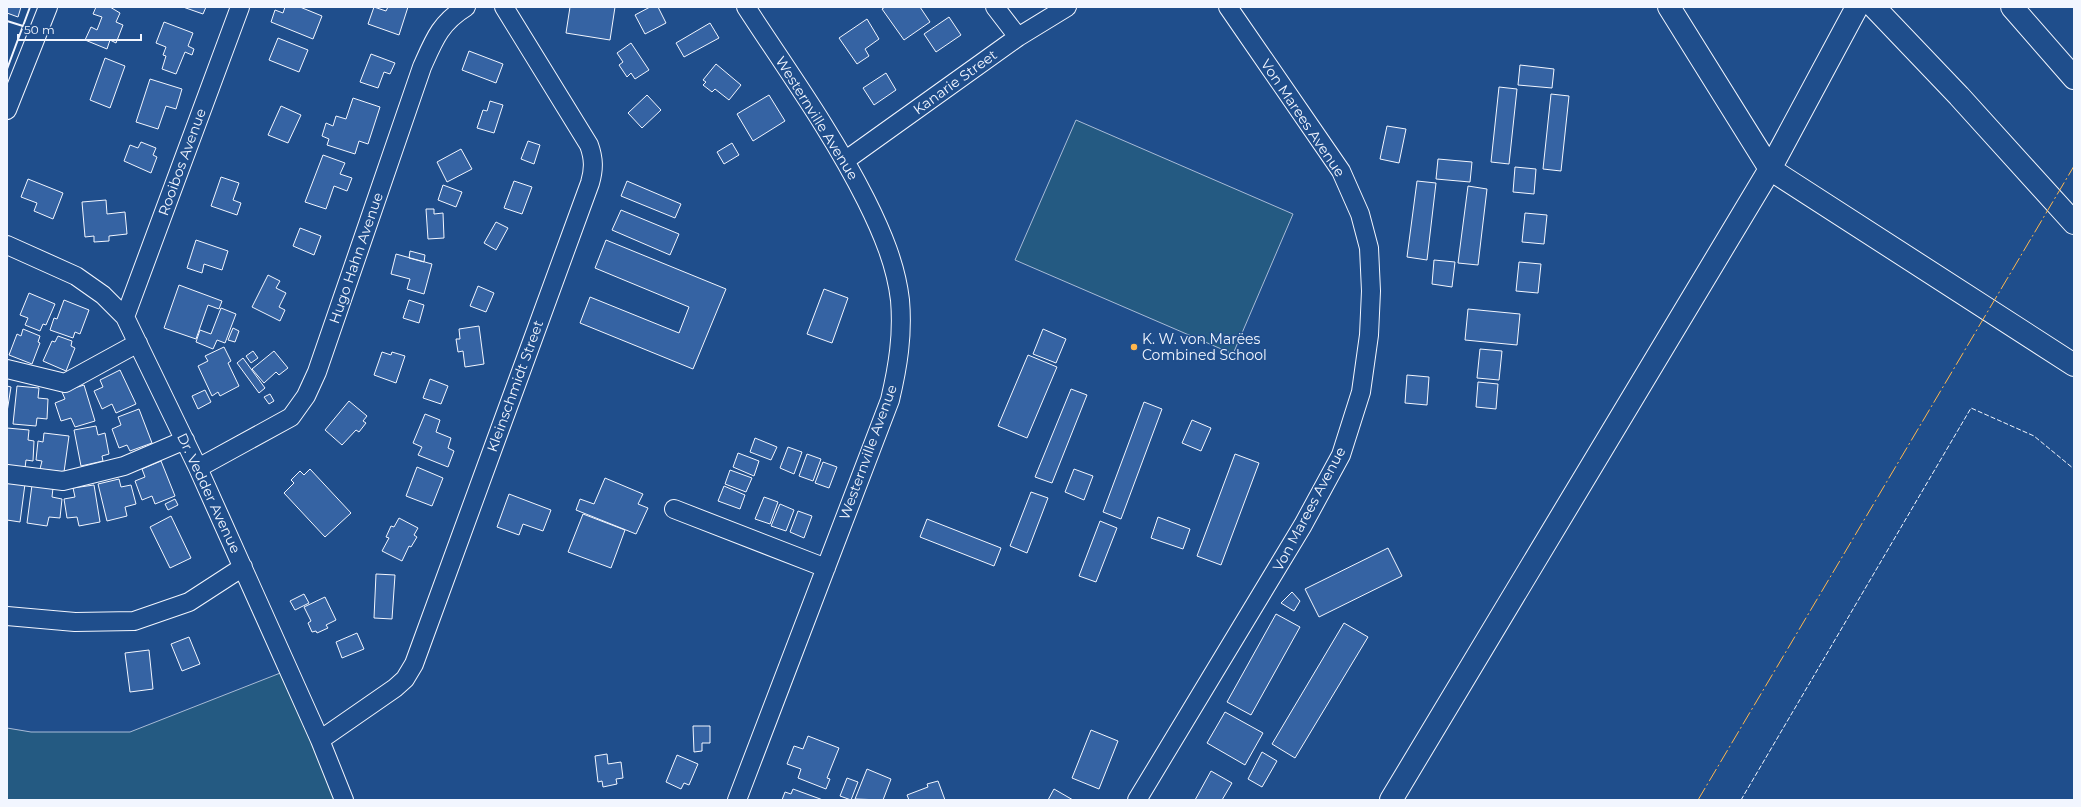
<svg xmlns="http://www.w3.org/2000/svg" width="2081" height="807" viewBox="0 0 2081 807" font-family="Montserrat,sans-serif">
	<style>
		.green { fill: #245a82; stroke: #a8bbd7 }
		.building { fill: #3563a3; stroke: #f2f6ff }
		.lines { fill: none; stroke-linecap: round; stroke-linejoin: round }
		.minor-casing { stroke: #f2f6ff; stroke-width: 20 }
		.highway-casing { stroke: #f2f6ff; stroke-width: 24 }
		.minor { stroke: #1f4e8c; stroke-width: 18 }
		.highway { stroke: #1f4e8c; stroke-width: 22 }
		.fence { stroke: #f2f6ff; stroke-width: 1; stroke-dasharray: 5 2; stroke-linecap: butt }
		.wall { stroke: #f2f6ff; stroke-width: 2 }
		.power { stroke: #ffb74d; stroke-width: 1; stroke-dasharray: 14 3 2 3; stroke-linecap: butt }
		.poi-dot { fill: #ffb74d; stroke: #1f4e8c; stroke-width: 1.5 }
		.labels { text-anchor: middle; stroke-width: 3; stroke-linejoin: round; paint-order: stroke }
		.street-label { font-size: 14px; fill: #f2f6ff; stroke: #1f4e8c }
		.poi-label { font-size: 14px; fill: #f2f6ff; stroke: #1f4e8c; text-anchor: start }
	</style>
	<rect width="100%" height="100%" fill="#1f4e8c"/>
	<path class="green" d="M1076 120 1293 214 1233 354 1015 260Z
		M288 670 344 800H7V728L31 732H130Z"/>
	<path class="building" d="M7 7H21L18 17 7 13Z
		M96 7H110L120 13 116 22 123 25 116 43 110 40 107 49 85 40 91 27 97 30 102 17 93 14Z
		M183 7H206L203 14Z
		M285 7H300L322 16 313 39 271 22 275 10 283 13Z
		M374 7 386 11 388 7H408L399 35 368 24Z
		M570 7H615L610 40 566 33Z
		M650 7H658L666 23 645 34 635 15Z
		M885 7H920L930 22 904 40 882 9Z
		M949 17 961 35 936 52 924 34Z
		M867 19 879 39 865 49 869 56 857 64 839 38Z
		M164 22 193 33 188 46 194 49 192 55 185 52 176 74 162 69 166 56 163 55 166 47 156 43Z
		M710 23 719 38 684 57 676 43Z
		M278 38 308 50 299 72 269 60Z
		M631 43 649 70 635 79 631 73 627 77 619 65 623 62 617 53Z
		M469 51 503 64 496 83 462 70Z
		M371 54 395 63 390 74 384 72 378 88 360 82Z
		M105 58 125 66 110 108 90 100Z
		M716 64 741 85 729 100 715 89 712 92 703 85 706 82 703 80Z
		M1520 65 1554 69 1552 88 1518 85Z
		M886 73 896 90 874 105 863 88Z
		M150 79 182 89 176 109 166 106 158 129 136 122Z
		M1499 87 1517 89 1509 164 1491 162Z
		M1551 94 1569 96 1561 171 1543 169Z
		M647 95 661 110 642 128 628 113Z
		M769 95 785 121 753 141 737 114Z
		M353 98 380 107 368 144 359 141 355 154 327 145 329 139 322 136 326 123 333 126 336 116 346 119Z
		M490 101 503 105 494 133 477 128 483 110 487 111Z
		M281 106 301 115 288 143 268 135Z
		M1387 126 1406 129 1399 163 1380 159Z
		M528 141 540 145 534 164 521 159Z
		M141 142 156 148 153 155 157 157 151 173 124 161 130 145 138 148Z
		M732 143 739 155 724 164 717 152Z
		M461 149 472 169 447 182 437 162Z
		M323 155 345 163 340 174 352 178 347 191 334 186 326 209 305 202Z
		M1438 159 1472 162 1470 182 1436 179Z
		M1515 167 1536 169 1534 194 1513 192Z
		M221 177 239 183 233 200 241 203 237 215 211 206Z
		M28 179 63 193 53 219 34 211 37 203 21 197Z
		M514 181 532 187 522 214 504 208Z
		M627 181 681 204 675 218 621 196Z
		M1417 181 1436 183 1427 260 1407 257Z
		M443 185 462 192 456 207 438 200Z
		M1468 186 1487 189 1478 265 1458 263Z
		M106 200 107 214 125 212 127 234 109 236V241L94 242V236L85 237 82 202Z
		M426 209H434V214L443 213 444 238 428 239Z
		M621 210 679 234 670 255 612 230Z
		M1525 213 1547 215 1544 244 1522 242Z
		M496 222 508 228 496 250 484 243Z
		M300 228 321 236 314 255 293 246Z
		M196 240 228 251 222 270 204 264 202 273 187 268Z
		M606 240 726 289 693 369 580 323 590 297 679 333 689 307 595 268Z
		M410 251 425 255 424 262 409 258Z
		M396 254 432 264 424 294 407 289 410 279 391 274Z
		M1434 260 1455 262 1452 287 1432 284Z
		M1519 262 1541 264 1538 293 1516 291Z
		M268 275 280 281 276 288 286 293 279 307 285 310 280 321 252 307Z
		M179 285 222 301 219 309 208 305 196 339 164 328Z
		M478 286 494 293 486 312 470 306Z
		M824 289 848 298 832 343 807 334Z
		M29 293 55 304 46 325 43 324 40 331 25 325 28 318 20 315Z
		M64 300 89 310 80 334 75 332 73 338 50 330 54 318 57 319Z
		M409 300 424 305 419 323 403 318Z
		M221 308 236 314 225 343 217 340 213 349 196 342 200 330 211 334Z
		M1468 309 1520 314 1517 345 1465 340Z
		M479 326 484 364 465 367 463 351 458 352 456 339H460L459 329Z
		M233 328 239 331 235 342 228 340Z
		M23 329 40 336 38 342 40 343 32 364 9 355 17 334 21 336Z
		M1043 329 1066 339 1056 363 1033 354Z
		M58 336 72 341 71 346 75 348 66 371 43 361 52 341 55 342Z
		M224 347 231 361 228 363 239 386 220 396 218 392 212 396 198 366 208 361 205 356Z
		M1480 349 1502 351 1499 380 1477 378Z
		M253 351 258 358 251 363 246 356Z
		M274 351 288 368 279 375 276 372 264 383 252 369Z
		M382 352 391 355 392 352 405 356 396 383 374 375Z
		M1028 355 1057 367 1027 438 998 426Z
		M243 358 265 388 259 393 237 363Z
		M120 370 136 404 116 413 112 404 102 409 94 391 103 387 100 380Z
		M1407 375 1429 377 1427 405 1405 403Z
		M430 379 448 386 441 404 423 398Z
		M1478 382 1498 384 1496 409 1476 407Z
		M84 385 95 421 75 427 71 418 61 421 55 403 65 399 62 392Z
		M7 386 11 387 7 412Z
		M17 386 39 388 38 398 48 399 47 419 37 418 36 426 13 424Z
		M1071 389 1087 395 1052 483 1035 477Z
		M205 390 211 402 198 409 192 396Z
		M270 394 274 401 269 404 264 397Z
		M349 401 367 416 363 421 366 423 359 432 356 430 342 445 325 430Z
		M1144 402 1162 409 1121 519 1103 512Z
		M139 409 152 443 130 451 127 445 119 448 112 429 121 425 118 417Z
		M425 414 440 420 436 432 451 438 448 448 454 451 448 467 418 455 422 447 413 443Z
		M1192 420 1211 428 1201 451 1182 443Z
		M96 426 98 435 105 433 109 454 102 456 103 461 81 466 74 430Z
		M7 428 29 430 28 440 34 441 33 461 26 460 25 468 7 466Z
		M44 433 69 436 64 472 40 469 42 461 36 460 38 441 43 442Z
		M755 438 777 447 771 460 750 452Z
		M788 447 802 452 794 474 780 468Z
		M738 453 759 461 754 476 733 467Z
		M807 454 821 459 813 481 799 476Z
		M1235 454 1259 463 1221 565 1197 556Z
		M161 461 175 496 155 504 152 496 142 500 135 481 145 477 142 469Z
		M823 462 837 467 829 488 815 483Z
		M417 467 443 478 432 506 406 496Z
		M310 469 351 513 325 537 284 493 294 483 291 480 300 471 304 475Z
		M1074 469 1093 476 1084 500 1065 492Z
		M730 470 752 478 746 492 725 484Z
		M605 478 643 494 638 504 648 508 636 534 576 510 580 499 594 504Z
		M119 479 121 487 131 485 136 504 125 507 127 516 107 521 98 484Z
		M7 482 25 484 20 522 7 520Z
		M32 485 53 488 52 497 62 499 60 518 49 517 47 526 27 523Z
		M94 485 100 522 79 526 77 517 67 518 64 499 75 497 73 488Z
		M724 486 745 495 740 509 718 501Z
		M1031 492 1048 498 1027 553 1010 546Z
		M509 494 551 510 543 531 523 524 519 535 497 527Z
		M764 497 778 502 770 524 755 519Z
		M175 499 178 505 168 510 165 504Z
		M780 504 794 510 786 531 771 526Z
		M798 511 812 516 804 538 790 532Z
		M583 514 625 530 611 568 568 552Z
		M171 516 191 558 170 568 150 527Z
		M1158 517 1190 529 1183 549 1151 538Z
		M399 518 418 528 414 535 417 537 411 547 409 546 402 561 382 551 389 538 386 537 391 526 394 527Z
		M927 519 1001 548 994 566 920 537Z
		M1100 521 1117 528 1096 582 1079 576Z
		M1388 548 1402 576 1319 617 1305 589Z
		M376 574 395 575 392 619 374 618Z
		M1292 592 1300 601 1294 611 1281 603Z
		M304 594 309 603 295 610 290 601Z
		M325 597 336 620 326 625 328 628 317 633 316 631 312 632 308 623 311 621 304 607Z
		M1276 614 1300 627 1251 715 1227 702Z
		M1344 623 1368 637 1295 758 1272 744Z
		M357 633 364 649 342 658 336 642Z
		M189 637 200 664 182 671 171 644Z
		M149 650 153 689 130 692 125 653Z
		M1225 712 1263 733 1245 765 1207 743Z
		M693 726H710V743H702V751L694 752Z
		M1091 730 1118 741 1099 789 1072 778Z
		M808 736 839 748 827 778 830 779 826 789 798 778 801 769 787 764 794 746 803 749Z
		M1262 752 1277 761 1262 787 1248 779Z
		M607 754 608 764 621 762 623 778 616 779 617 784 603 787 602 781 598 782 595 756Z
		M677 755 698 764 689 785 684 783 681 789 666 782Z
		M867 769 891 779 883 800 855 799Z
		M1211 771 1232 783 1222 800H1195Z
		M847 778 858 782 851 800 840 796Z
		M938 781 945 800H909L907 795 928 787 927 784Z
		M793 789 823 800H782L785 792 791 794Z
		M1054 789 1073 800H1048Z"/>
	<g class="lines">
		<g class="minor-casing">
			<path id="minor" d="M995 7 1018 37
				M7 110 48 7
				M846 160 1018 37 1067 7
				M7 245 76 276 103 295 125 317 198 468 320 740 344 800
				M125 317 240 7
				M7 369 65 383 138 343
				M198 468 291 417 306 396 317 372 422 67C434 40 440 23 466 7
				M7 474 63 481 124 466 185 440
				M674 509 826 568
				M7 616 75 622 134 621 189 602 243 567
				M320 740 395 688 405 679 414 664 590 183C594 169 594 159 589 145L504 7
				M737 800 890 400C898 366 903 335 900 300 896 265 882 232 866 200 832 132 787 70 746 7
				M1137 800 1303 525 1341 455 1361 392 1369 335 1371 291 1369 248 1360 214 1341 171 1228 7"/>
		</g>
		<g class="highway-casing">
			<path id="highway" d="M1669 7 1770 169 2074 365
				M1874 7 1959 96 2074 223
				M2012 7 2074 78
				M1391 800 1770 169 1857 7"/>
		</g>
		<use href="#minor" class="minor"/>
		<use href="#highway" class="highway"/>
		<path class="fence" d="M1741 800 1971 408 2034 436 2074 469"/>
		<path class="wall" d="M7 21 23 26
			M7 69 30 7"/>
		<path class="power" d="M1698 800 2074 166"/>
	</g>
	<circle class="poi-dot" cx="1134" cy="347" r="4"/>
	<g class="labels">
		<g class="street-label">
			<text transform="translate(955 82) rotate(-36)" y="5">Kanarie Street</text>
			<text transform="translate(817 118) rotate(58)" y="5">Westernville Avenue</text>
			<text transform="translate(1303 118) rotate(56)" y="5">Von Marees Avenue</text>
			<text transform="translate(182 162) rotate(-70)" y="5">Rooibos Avenue</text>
			<text transform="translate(356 258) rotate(-71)" y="5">Hugo Hahn Avenue</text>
			<text transform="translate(515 386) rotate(-70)" y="5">Kleinschmidt Street</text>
			<text transform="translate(868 452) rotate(-70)" y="5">Westernville Avenue</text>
			<text transform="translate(209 493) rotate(65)" y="5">Dr. Vedder Avenue</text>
			<text transform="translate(1309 509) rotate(-62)" y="5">Von Marees Avenue</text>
		</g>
		<g class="poi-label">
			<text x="1142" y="344">K. W. von Marëes<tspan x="1142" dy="16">Combined School</tspan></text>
		</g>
	</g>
	<rect width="2081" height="807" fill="none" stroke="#f2f6ff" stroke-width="16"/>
	<path d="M18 34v6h123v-6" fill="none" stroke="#f2f6ff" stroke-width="2"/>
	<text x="24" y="34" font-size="12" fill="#f2f6ff" stroke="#1f4e8c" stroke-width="3" paint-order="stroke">50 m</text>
</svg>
